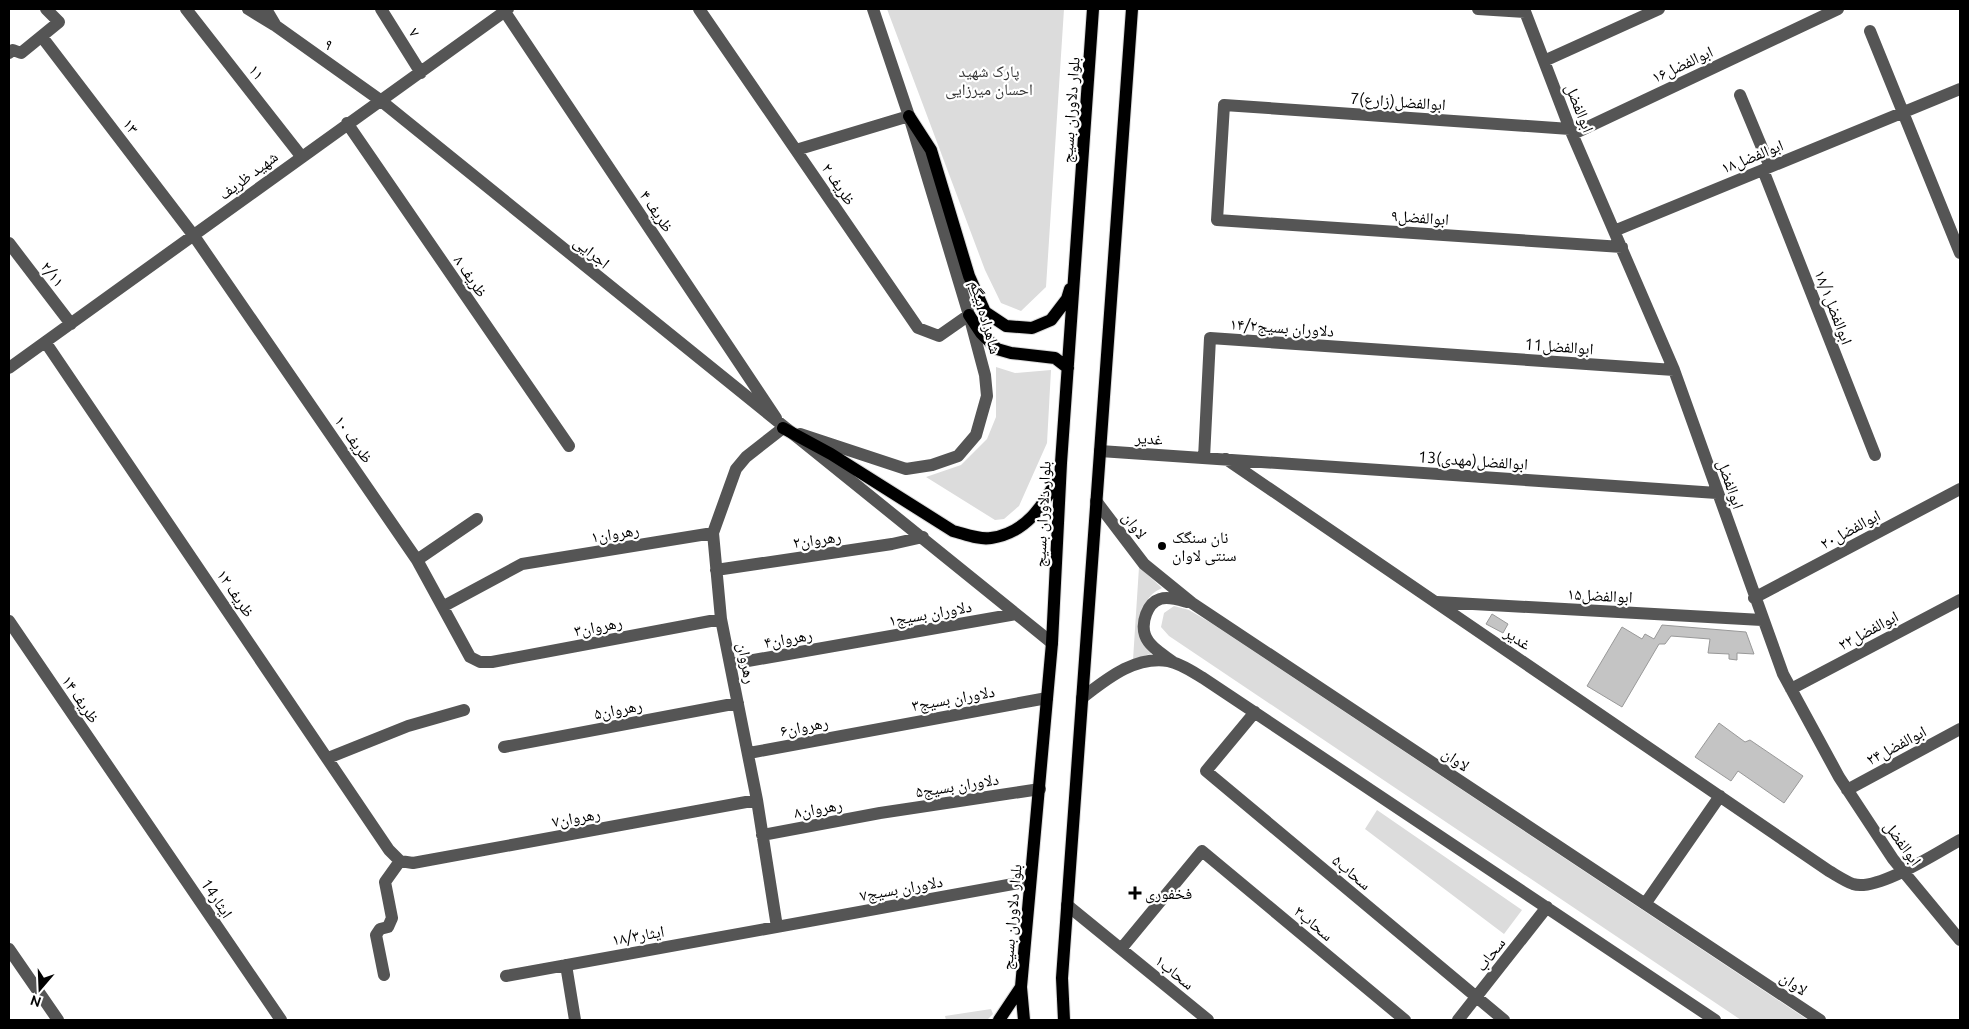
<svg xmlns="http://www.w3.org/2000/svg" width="1969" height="1029" viewBox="0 0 1969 1029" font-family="Ubuntu,'Noto Naskh Arabic',sans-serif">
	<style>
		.green { fill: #dcdcdc }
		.building { fill: #c4c4c4; stroke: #999 }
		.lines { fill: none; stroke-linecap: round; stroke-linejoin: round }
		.major-casing { stroke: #dbdbdb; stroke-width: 14 }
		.minor { stroke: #555; stroke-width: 12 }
		.major { stroke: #000; stroke-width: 12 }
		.poi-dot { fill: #000; stroke: #fff; stroke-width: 2 }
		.labels { text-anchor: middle; stroke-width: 4.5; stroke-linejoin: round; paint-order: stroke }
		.street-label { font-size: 16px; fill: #000; stroke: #fff }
		.park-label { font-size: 16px; fill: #333; stroke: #fff }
		.poi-label { font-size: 16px; fill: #000; stroke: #fff; text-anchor: start }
	</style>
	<rect width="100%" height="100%" fill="#fff"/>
	<path class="green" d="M887 9H1064L1046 287 1021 311 1001 303 985 270Z
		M996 367 1015 373 1051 370 1047 443 1019 506 1004 519 995 520 926 477 961 465 987 439 996 417Z
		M1139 567 1162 588C1149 594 1146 601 1141 615L1155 652 1133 660Z
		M1174 606 1189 610 1211 623 1808 1020H1741L1169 636 1161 627 1164 613Z
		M1377 810 1522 910 1504 934 1365 829Z
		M991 1009 993 1014 987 1020H946L945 1016Z"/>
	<path class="building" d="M1492 614 1508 624 1503 633 1486 624Z
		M1662 625 1746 632 1754 654 1737 653V660L1729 659V654L1708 653 1710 639 1671 636 1665 644H1659L1622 707 1587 686 1622 627 1642 639 1645 634 1654 639Z
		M1719 723 1745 742 1750 740 1803 776 1784 803 1738 771 1731 781 1695 757Z"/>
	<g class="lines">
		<g class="major-casing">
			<path id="major" d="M909 116 931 150 969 276 985 312 1006 326 1032 328 1051 320 1067 299 1070 289
				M969 315 981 333 997 349 1011 353 1055 358 1068 368
				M783 428 831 454 953 531C965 534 979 540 991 538 1026 533 1043 506 1058 478
				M999 1020 1021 987
				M1024 1020 1021 987 1052 643 1061 463 1093 9
				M1064 1020 1062 978 1132 9"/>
		</g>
		<path class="minor" d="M186 9 301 156
			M248 9 274 25
			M266 9 276 26 380 100 1052 643
			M381 9 421 73
			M503 9 776 418
			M699 9 918 328 939 336 969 315
			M1478 9 1525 12
			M1524 9 1570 129 1674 370 1783 674 1839 777 1893 859 1960 940
			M1870 31 1960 253
			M42 37 194 236 417 560 470 657 480 662H492L721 619
			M9 53 13 50 21 53 59 22 46 9
			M1544 61 1659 9
			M1740 95 1770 167
			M347 123 569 446
			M1570 129 1224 105 1217 220 1622 247
			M1573 134 1838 9
			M796 150 909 116
			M1763 170 1875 455
			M1614 231 1960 89
			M9 243 71 324
			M46 343 389 850 400 861
			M9 368 508 9
			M800 434 906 469 932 465 958 456 976 435 987 396 985 375 969 315 909 116 873 9
			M1100 451 1717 493
			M1204 458 1210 338 1674 370
			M1226 459 1829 871C1836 875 1845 881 1853 884 1877 892 1938 852 1960 840
			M1096 501 1144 564 1192 603 1820 1020
			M417 560 477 519
			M716 570 892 544 923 537
			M1754 598 1960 489
			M1437 602 1762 620
			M444 606 522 564 713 533
			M9 621 281 1020
			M1173 662C1164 655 1149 647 1145 635 1141 623 1147 603 1160 599 1168 596 1180 600 1187 602
			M731 664 1016 614
			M1791 689 1960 600
			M1082 698C1107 679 1134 656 1168 661 1180 663 1193 672 1203 678L1715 1020
			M1255 712 1206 771 1504 1020
			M504 747 738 703
			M749 753 1047 698
			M328 758 408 726 464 710
			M1847 790 1960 729
			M762 835 880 813 1040 789
			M400 861 413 863 757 800
			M1645 904 1720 796
			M1067 905 1208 1020
			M777 927 757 800 721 619 713 533 736 469 746 457 783 428
			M9 949 58 1020
			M1121 949 1202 851 1405 1020
			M566 965 575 1020
			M384 975 376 935 380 929 388 927 392 918 385 882 400 861
			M506 976 1030 881
			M1458 1020 1547 907"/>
		<use href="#major" class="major"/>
	</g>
	<g class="poi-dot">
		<circle cx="1162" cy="546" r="5"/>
		<path d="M1132.5 885.5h5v5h5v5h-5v5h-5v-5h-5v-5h5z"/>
	</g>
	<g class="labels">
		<g class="street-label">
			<text transform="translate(415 32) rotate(58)" y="6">۷</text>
			<text transform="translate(329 44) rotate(36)" y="6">۹</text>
			<text transform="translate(1682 64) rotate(-25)" y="6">ابوالفضل۱۶</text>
			<text transform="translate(257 72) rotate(52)" y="6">۱۱</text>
			<text transform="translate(1398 101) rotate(4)" y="6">7ابوالفضل(زارع)</text>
			<text transform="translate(1580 108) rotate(68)" y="6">ابوالفضل</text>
			<text transform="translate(1070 110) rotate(-86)" y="6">بلوار دلاوران بسیج</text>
			<text transform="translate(131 126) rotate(53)" y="6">۱۳</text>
			<text transform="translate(1752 156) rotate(-22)" y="6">ابوالفضل۱۸</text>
			<text transform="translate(248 175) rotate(-37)" y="6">شهید ظریف</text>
			<text transform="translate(839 184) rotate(56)" y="6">ظریف ۲</text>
			<text transform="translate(657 211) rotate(56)" y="6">ظریف ۴</text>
			<text transform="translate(1420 217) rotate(4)" y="6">ابوالفضل۹</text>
			<text transform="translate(592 252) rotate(39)" y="6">اجرایی</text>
			<text transform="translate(53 274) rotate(53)" y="6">۲/۱۱</text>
			<text transform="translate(471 276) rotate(56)" y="6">ظریف ۸</text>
			<text transform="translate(1834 307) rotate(69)" y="6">ابوالفضل۱۸/۱</text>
			<text transform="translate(986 317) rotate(74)" y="6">شاهزاده بیگم</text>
			<text transform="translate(1282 327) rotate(4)" y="6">۱۴/۲دلاوران بسیج</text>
			<text transform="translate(1559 346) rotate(4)" y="6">11ابوالفضل</text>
			<text transform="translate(1149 438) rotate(4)" y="6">غدیر</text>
			<text transform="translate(354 439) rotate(55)" y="6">ظریف ۱۰</text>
			<text transform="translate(1473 460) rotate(4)" y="6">13ابوالفضل(مهدی)</text>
			<text transform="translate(1731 484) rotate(71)" y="6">ابوالفضل</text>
			<text transform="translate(1042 514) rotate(-87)" y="6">بلوار دلاوران بسیج</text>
			<text transform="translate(1135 525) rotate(53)" y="6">لاوان</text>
			<text transform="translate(1850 529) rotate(-28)" y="6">ابوالفضل۲۰</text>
			<text transform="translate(615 533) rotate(-9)" y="6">رهروان۱</text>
			<text transform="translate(817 539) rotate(-8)" y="6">رهروان۲</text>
			<text transform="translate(236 593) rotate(56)" y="6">ظریف ۱۲</text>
			<text transform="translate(1600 595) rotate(3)" y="6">ابوالفضل۱۵</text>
			<text transform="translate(930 613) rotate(-10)" y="6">دلاوران بسیج۱</text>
			<text transform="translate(598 626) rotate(-11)" y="6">رهروان۳</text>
			<text transform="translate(1868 630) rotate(-28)" y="6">ابوالفضل۲۲</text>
			<text transform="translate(788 638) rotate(-10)" y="6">رهروان۴</text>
			<text transform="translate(1518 638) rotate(34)" y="6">غدیر</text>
			<text transform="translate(747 663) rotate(79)" y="6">رهروان</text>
			<text transform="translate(953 698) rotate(-10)" y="6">دلاوران بسیج۳</text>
			<text transform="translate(81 699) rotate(56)" y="6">ظریف ۱۴</text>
			<text transform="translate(618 709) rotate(-11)" y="6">رهروان۵</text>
			<text transform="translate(804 726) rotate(-11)" y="6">رهروان۶</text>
			<text transform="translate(1896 745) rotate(-28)" y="6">ابوالفضل۲۴</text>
			<text transform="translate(1456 759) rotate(34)" y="6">لاوان</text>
			<text transform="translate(957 785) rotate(-9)" y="6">دلاوران بسیج۵</text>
			<text transform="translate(818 808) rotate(-10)" y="6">رهروان۸</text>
			<text transform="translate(576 817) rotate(-10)" y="6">رهروان۷</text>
			<text transform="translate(1903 843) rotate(54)" y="6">ابوالفضل</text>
			<text transform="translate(1352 872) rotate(40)" y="6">۵سحاب</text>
			<text transform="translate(901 888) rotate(-10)" y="6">دلاوران بسیج۷</text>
			<text transform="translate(217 898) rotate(56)" y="6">ایثار14</text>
			<text transform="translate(1011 917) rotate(-85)" y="6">بلوار دلاوران بسیج</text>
			<text transform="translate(1314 923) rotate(40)" y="6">۳سحاب</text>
			<text transform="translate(638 935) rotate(-10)" y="6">ایثار۱۸/۳</text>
			<text transform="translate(1490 954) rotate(-52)" y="6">سحاب</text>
			<text transform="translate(1175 972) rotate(39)" y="6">۱سحاب</text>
			<text transform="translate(1794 983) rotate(34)" y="6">لاوان</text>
		</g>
		<g class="park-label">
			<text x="989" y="77">پارک شهید<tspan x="989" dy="18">احسان میرزایی</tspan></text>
		</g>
		<g class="poi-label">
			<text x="1172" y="543">نان سنگک<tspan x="1172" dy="18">سنتی لاوان</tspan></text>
			<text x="1145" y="899">فخفوری</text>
		</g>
	</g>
	<rect width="1969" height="1029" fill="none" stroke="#000000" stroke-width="20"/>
	<g transform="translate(40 989) rotate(199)" stroke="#ffffff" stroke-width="4" paint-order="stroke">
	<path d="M0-4L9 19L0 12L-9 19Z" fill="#000000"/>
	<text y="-8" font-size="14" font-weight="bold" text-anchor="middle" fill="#000000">N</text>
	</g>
</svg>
